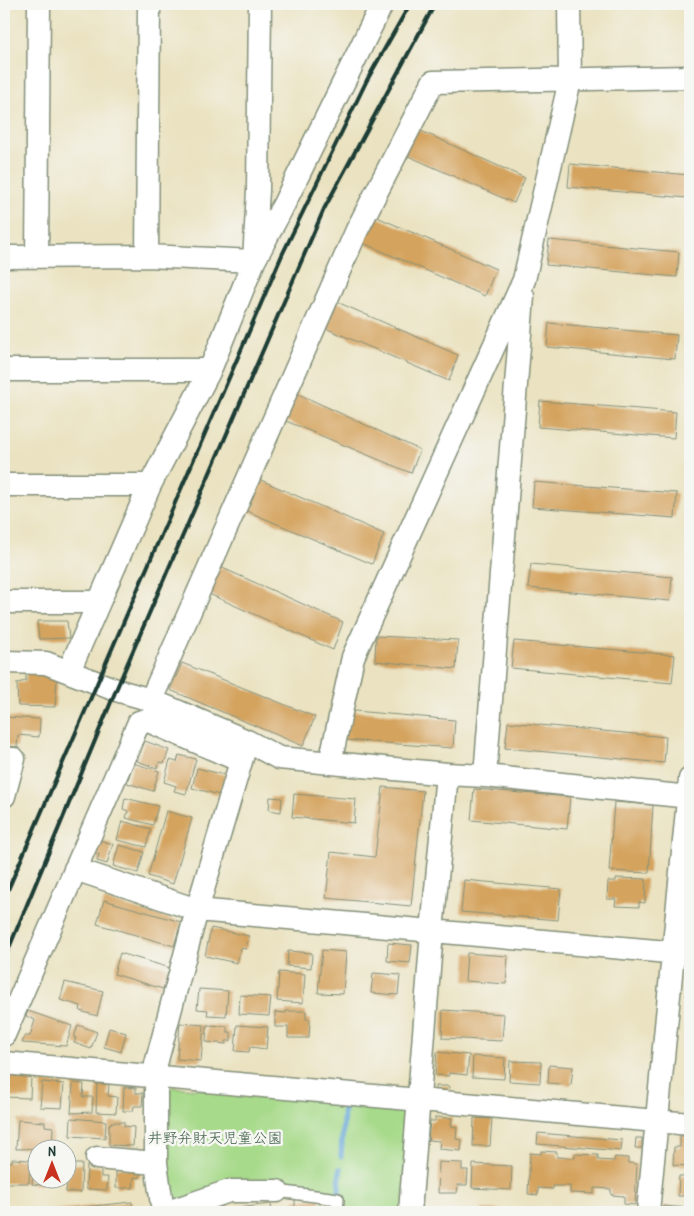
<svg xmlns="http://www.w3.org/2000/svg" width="694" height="1216" viewBox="0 0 694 1216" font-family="'Patrick Hand','Klee One',sans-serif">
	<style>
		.green { fill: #a7da8a; stroke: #638c5f }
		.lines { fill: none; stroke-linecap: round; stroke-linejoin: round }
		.stream { stroke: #62a5d6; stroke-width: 5.5 }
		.building { fill: #d4a35d }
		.service-casing { stroke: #84907a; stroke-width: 14 }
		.minor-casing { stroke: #84907a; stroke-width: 25 }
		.service { stroke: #fff; stroke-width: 11 }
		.minor { stroke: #fff; stroke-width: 22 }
		.rail { stroke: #1f3d34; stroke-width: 4 }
		.labels { text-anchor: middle; stroke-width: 5; stroke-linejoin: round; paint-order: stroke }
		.park-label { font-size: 15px; fill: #3a5c45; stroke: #f6f6f2 }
	</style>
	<rect width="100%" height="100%" fill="#f6f6f2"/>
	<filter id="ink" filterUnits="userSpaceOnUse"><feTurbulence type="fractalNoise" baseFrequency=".02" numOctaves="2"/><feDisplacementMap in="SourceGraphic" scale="10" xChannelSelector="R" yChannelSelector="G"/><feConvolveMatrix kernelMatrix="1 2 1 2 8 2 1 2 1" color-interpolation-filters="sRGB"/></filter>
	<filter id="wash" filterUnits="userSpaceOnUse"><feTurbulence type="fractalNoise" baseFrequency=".0096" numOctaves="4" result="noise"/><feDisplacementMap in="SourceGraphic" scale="20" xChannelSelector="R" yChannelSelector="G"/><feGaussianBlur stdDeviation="1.12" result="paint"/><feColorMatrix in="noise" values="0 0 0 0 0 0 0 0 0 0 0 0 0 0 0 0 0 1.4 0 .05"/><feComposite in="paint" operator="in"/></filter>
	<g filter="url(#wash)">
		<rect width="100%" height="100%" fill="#eae2c0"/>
		<path class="green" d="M172 1087 402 1106 408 1117 403 1212H344V1195L280 1184 177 1200 169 1197 166 1093Z"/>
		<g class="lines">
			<path class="stream" d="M341 1156 344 1107
				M339 1192 340 1169"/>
		</g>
		<g id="blocks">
			<path class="building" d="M408 125 525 178 514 203 397 151Z
				M570 164 689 175 687 198 568 187Z
				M370 214 496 269 485 296 356 240Z
				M549 240 679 252 677 277 546 265Z
				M328 298 458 355 449 381 318 325Z
				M549 323 677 335 675 359 547 347Z
				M292 391 420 450 411 473 281 419Z
				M540 401 676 412 674 438 538 427Z
				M254 477 384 534 372 564 242 509Z
				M534 482 677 493 675 518 532 507Z
				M531 564 672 577 670 601 528 588Z
				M218 566 343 622 333 650 207 593Z
				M37 621H67L69 638 39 639Z
				M376 636 458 640 456 669 375 661Z
				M514 641 675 655 672 683 511 668Z
				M182 663 315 717 303 746 170 690Z
				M26 669 42 670 57 679 55 707 18 706 17 683 26 681Z
				M344 710 455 720 453 748 344 740Z
				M4 717 40 719 39 737 18 735 17 747 4 746Z
				M508 722 666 737 664 763 505 748Z
				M145 741 169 750 164 763 159 762 157 768 137 761Z
				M179 755 196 759 186 794 174 791 176 786 164 782 170 760 177 762Z
				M133 763 159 771 153 791 127 783Z
				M197 768 225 775 220 795 192 788Z
				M383 787 423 791 411 906 326 898 331 852 375 857Z
				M474 789 570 797 567 829 471 820Z
				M294 794 356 799 354 823 292 817Z
				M270 797 282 798 281 812 269 810Z
				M125 798 158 806 153 825 126 818 128 811 123 809Z
				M614 802 653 805 649 873 609 871Z
				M166 811 192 818 173 884 148 876Z
				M122 821 151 829 146 847 117 840Z
				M99 840 113 844 107 864 97 861 99 854 95 853Z
				M119 845 144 852 138 873 113 866Z
				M616 878 646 879 645 903 639 902V907L615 906 616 899H607L608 881H616Z
				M464 880 561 889 558 920 461 912Z
				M104 900 181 922 174 946 97 924Z
				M211 928 249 936 246 949 241 948 237 963 205 956Z
				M388 943 412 945 410 963 387 961Z
				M322 950 346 952 343 994 318 993Z
				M288 951 312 953 311 968 287 966Z
				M120 953 170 968 163 989 114 974Z
				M467 953 508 956 506 984 465 981Z
				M279 972 305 974 303 1003 277 1001Z
				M373 973 400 975 398 995 371 993Z
				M686 974H690V996H686Z
				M65 982 103 991 97 1016 80 1011 81 1006 60 1000Z
				M199 989 228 991 226 1016 207 1015 208 1010 197 1009Z
				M240 995 271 997 269 1016 239 1014Z
				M443 1010 504 1014 502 1041 442 1038Z
				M28 1011 72 1026 66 1046 22 1043 25 1036H30L35 1020 26 1016Z
				M286 1011H306V1019H310L309 1038H288V1027H275V1012L286 1013Z
				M180 1023 204 1025 201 1061 177 1059Z
				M78 1025 97 1032 91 1049 74 1043 76 1038H74Z
				M207 1025 227 1026V1032H231V1041H226V1044L206 1042Z
				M237 1025 268 1027 266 1049 250 1047 249 1052 235 1051Z
				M109 1028 126 1033 121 1052 104 1047Z
				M437 1052 469 1055 467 1075 449 1073V1076L435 1075Z
				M473 1056 505 1058 504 1079 472 1077Z
				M510 1061 541 1062 540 1083 509 1081Z
				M549 1065 573 1067 571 1085 548 1083Z
				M4 1075 31 1077 30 1098 4 1097Z
				M42 1082 64 1084 62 1108 40 1107Z
				M73 1083 84 1084 83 1097H93L92 1112 71 1113Z
				M97 1084H109L108 1096 117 1097 116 1113 96 1112Z
				M436 1086H449V1092H436Z
				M124 1087 136 1088V1093H143L142 1106H134L133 1111H123Z
				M435 1117 452 1118 451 1126 457 1127 456 1139 462 1140 461 1151 439 1149 440 1141 428 1140 430 1121H435Z
				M71 1118 106 1121 105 1138 70 1136Z
				M474 1118 492 1119 490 1146H473Z
				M18 1120 45 1122V1126L53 1127 52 1148 16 1149Z
				M111 1122H124V1126L134 1127 133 1146 109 1145V1124H111Z
				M538 1133 622 1140 621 1151 537 1144Z
				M680 1136H690V1162H688V1166L673 1165 674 1147H680Z
				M636 1138H642V1148H635Z
				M541 1151 557 1152V1157L575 1158V1154L598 1155V1160L614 1161 615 1157 628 1158V1163L637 1164 635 1205 624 1204V1196L611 1195V1189L594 1188V1194L570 1193V1186H553V1189L538 1188V1195L528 1194 530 1153 541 1154Z
				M12 1159 30 1160 29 1183H4V1161L12 1162Z
				M34 1162H38V1178H60L59 1182 42 1180V1185L32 1184Z
				M439 1162 462 1163V1170H468L467 1185H458L457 1193H438Z
				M68 1164H82L81 1192H66Z
				M473 1164 512 1166 511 1190 472 1188Z
				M87 1166 101 1167V1177H108L107 1190 86 1189Z
				M116 1168 140 1169V1178L134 1177 133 1188H116Z
				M679 1176H690V1196H678Z
				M295 1199H320V1212H295Z
				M132 1202 133 1212H45L44 1211Z
				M271 1204 272 1212H230L229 1209Z
				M663 1206 690 1208V1212H662Z
				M482 1209 504 1210V1212H482Z"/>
		</g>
	</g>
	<g filter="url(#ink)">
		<use href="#blocks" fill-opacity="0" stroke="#84907a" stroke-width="1"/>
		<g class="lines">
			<g class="service-casing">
				<path id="service" d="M277 1191 338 1199 337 1212"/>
			</g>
			<g class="minor-casing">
				<path id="minor" d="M147 256 149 4
					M4 257 147 256 254 261 258 190 260 4
					M37 257 39 4
					M4 370H210
					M4 485H150
					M4 602H99
					M4 662 46 663 116 690 151 700 247 741 279 758 447 774 485 776 690 797
					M69 671 150 485 210 370 254 261 283 206 382 4
					M151 700 357 230 433 82 690 77
					M4 759H14L4 796
					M330 763 353 657 524 280 570 80 569 4
					M485 776 523 296
					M75 869 197 910 690 954
					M4 1035 139 722 146 720 241 761
					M4 1063 690 1124
					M97 1158 156 1163
					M163 1212 156 1163V1064L197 910 247 741
					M168 1212 229 1191H277
					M410 1212 432 931 447 774
					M648 1212 690 779"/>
			</g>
			<use href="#service" class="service"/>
			<use href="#minor" class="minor"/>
			<path class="rail" d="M4 899 282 255 367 80 410 4
				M4 960 116 690 324 209 435 4"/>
		</g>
	</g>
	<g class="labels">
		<g class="park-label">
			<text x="215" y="1143">井野弁財天児童公園</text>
		</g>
	</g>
	<rect width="694" height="1216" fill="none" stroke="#f6f6f2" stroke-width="20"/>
	<g transform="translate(52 1164)"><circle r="24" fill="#f6f6f2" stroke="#a0aca6"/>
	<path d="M0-4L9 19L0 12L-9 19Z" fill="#c8321e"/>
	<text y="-8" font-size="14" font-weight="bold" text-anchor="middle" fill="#1f3d34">N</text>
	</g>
</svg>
